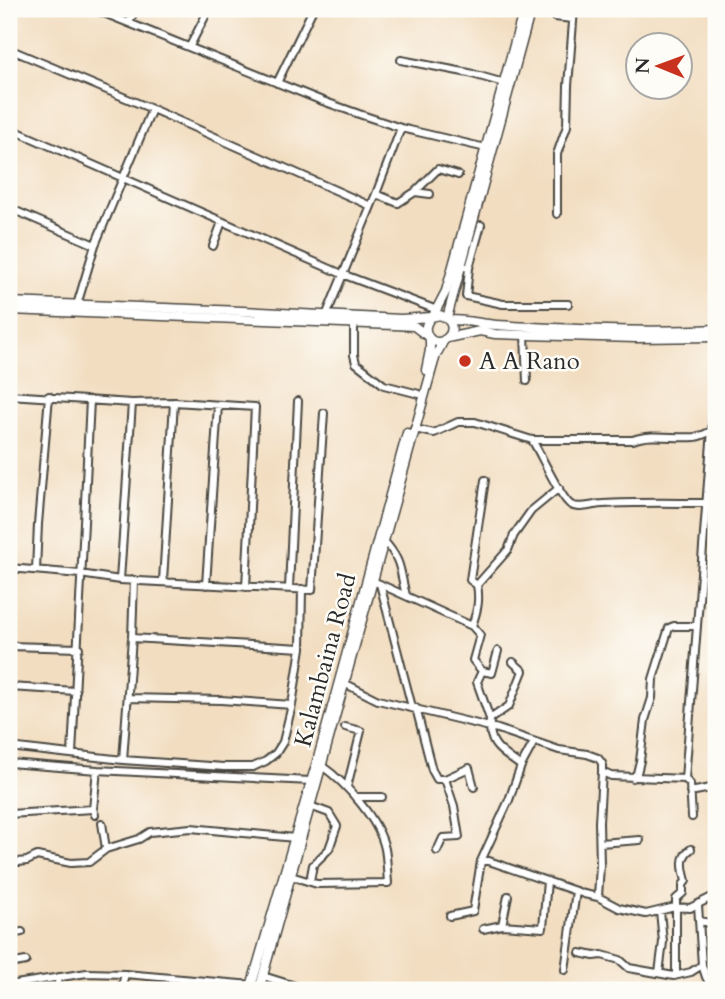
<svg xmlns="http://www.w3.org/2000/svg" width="725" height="999" viewBox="0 0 725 999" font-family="Cardo,serif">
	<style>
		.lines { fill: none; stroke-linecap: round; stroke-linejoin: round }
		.minor-casing { stroke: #494641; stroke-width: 10 }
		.major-casing { stroke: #494641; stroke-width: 11 }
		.minor { stroke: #fff; stroke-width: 6 }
		.major { stroke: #fff; stroke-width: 8 }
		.poi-dot { fill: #c8321e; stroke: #fdfcf7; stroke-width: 2.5 }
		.labels { text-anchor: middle; stroke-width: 5; stroke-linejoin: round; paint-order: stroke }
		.poi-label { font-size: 24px; fill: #2b2b2b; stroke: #fdfcf7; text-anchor: start }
		.street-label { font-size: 24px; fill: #2b2b2b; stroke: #fdfcf7 }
	</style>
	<rect width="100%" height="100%" fill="#fdfcf7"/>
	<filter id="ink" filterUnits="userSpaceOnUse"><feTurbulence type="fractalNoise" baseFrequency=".0143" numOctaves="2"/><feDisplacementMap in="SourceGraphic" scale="14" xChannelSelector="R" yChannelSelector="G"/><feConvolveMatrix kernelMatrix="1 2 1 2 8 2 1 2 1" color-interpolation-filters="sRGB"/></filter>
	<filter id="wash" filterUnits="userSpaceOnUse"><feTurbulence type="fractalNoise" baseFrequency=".00686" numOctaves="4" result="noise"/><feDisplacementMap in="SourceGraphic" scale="28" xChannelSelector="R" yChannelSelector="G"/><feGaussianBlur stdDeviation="1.57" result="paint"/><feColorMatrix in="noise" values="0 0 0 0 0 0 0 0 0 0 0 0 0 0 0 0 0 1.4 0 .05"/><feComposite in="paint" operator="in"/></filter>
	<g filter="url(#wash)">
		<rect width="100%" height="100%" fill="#f2ddc0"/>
	</g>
	<g filter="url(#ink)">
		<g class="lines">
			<g class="minor-casing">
				<path id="minor" d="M94 9 320 100 359 114 401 128 486 148
					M545 9H548
					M555 17 572 19
					M129 23 135 9
					M190 46 209 9
					M9 49 152 109 371 206
					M401 60 469 73 504 83
					M277 83 313 9
					M9 128 342 274 437 310
					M415 192 438 169 458 175
					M376 194 398 203 415 192 430 194
					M9 208 95 245
					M557 214V154L567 126 568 86 574 9
					M213 246 222 222
					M461 266 469 268 466 296 503 304H568
					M469 268 481 225
					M77 305 95 245 152 109
					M326 316 376 194 401 128
					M354 323V355L356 363 384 385 419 394
					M525 335 527 381
					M9 395 132 403 174 402 255 407 246 587
					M414 429 434 433 458 422H475L532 440H633C652 433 675 439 695 437 701 436 706 434 711 431
					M532 440C541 454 560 498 571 505 579 510 594 504 603 504 637 502 672 503 706 503
					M384 541C403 562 399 570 406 595
					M9 568 80 574 120 580 312 590 324 413
					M36 570 38 524 49 396
					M120 580 132 403
					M163 581 174 402
					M373 581 472 626 480 635 473 660 482 671
					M380 584 412 707
					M206 585 218 405
					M477 585 508 550 514 535 531 511 559 488
					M289 588 298 401
					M472 626C477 611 480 601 477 585L470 580 485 480
					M132 638 301 648
					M9 646 79 648
					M513 662 523 671 509 706 490 719C488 747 501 751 521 766
					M344 683 378 700 498 729 559 750 587 754 598 758 602 763V772L611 776 685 779
					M9 687 76 691
					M128 698 221 700 292 705
					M416 708 432 770 437 779H445L454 806 459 837 443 838 437 851
					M490 719 477 682 482 671 492 673 498 651
					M345 727 361 731 347 787
					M9 747 123 760 224 767H253L266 761 276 753 283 742 292 705 301 648 302 589
					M72 754C79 636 84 518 90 400
					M123 760 132 638 134 580
					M9 763 97 770 311 781
					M633 778 637 773 640 761 645 720 652 698 653 679 669 628 674 626H697L713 416 716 337
					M445 779 469 768 474 787
					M690 792 716 787
					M355 797H382
					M93 809 97 770
					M9 814 93 809 95 815
					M692 817 690 784 685 779 697 626
					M102 823 106 849
					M600 843 640 840
					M9 859 18 862 27 861 37 856 71 863 89 862 106 849 139 839 150 832 191 828 295 838
					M481 861H489L584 894 598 897 619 908 646 914 675 907 690 908 716 895
					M291 876 317 884 388 883C387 872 387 860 385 849 379 820 346 783 322 766
					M310 881 313 865 329 849 337 826 329 813 310 806
					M508 896 502 925 543 928 547 881
					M598 897 600 865 599 822 602 772
					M698 905 702 965 706 977 713 990
					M450 916 473 911 481 861 509 800 521 766 534 742
					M699 921 716 924
					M483 929 502 925
					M9 934 22 932
					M580 953 594 956 602 955 620 960 629 968 674 976 691 972 702 965
					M9 964 26 961
					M565 970 576 891
					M659 973 663 942 660 911
					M676 975V899L683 893V885L686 881C683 869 679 857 691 849
					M263 976 308 990
					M9 985 87 973 125 974 252 985
					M57 990 59 977
					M121 990 125 974"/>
			</g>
			<g class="major-casing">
				<path id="major" d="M9 302 242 311 401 319 431 317 440 315C469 327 436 356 427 334 424 327 427 322 431 317
					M9 310 394 325 414 326 426 335
					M433 316 446 291 524 9
					M447 318 531 9
					M448 320C465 319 480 324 496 325 567 329 645 333 716 329
					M447 338 480 331 495 334 636 338 716 337
					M426 370 430 350V339
					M250 990 318 758 407 433
					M259 990 433 365 436 355 444 340"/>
			</g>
			<use href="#minor" class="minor"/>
			<use href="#major" class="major"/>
		</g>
	</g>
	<circle class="poi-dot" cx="465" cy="361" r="7"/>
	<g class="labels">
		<g class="poi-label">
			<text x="479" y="369">A A Rano</text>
		</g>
		<g class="street-label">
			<text transform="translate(325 660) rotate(-75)" y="8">Kalambaina Road</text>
		</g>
	</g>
	<rect width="725" height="999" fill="none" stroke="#fdfcf7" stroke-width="35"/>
	<g transform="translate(659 66) rotate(271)"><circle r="33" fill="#fdfcf7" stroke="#a9a8a5" stroke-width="2"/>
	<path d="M0-5L12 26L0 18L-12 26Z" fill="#c8321e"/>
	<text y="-10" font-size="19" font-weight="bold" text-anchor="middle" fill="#2b2b2b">N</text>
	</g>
</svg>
